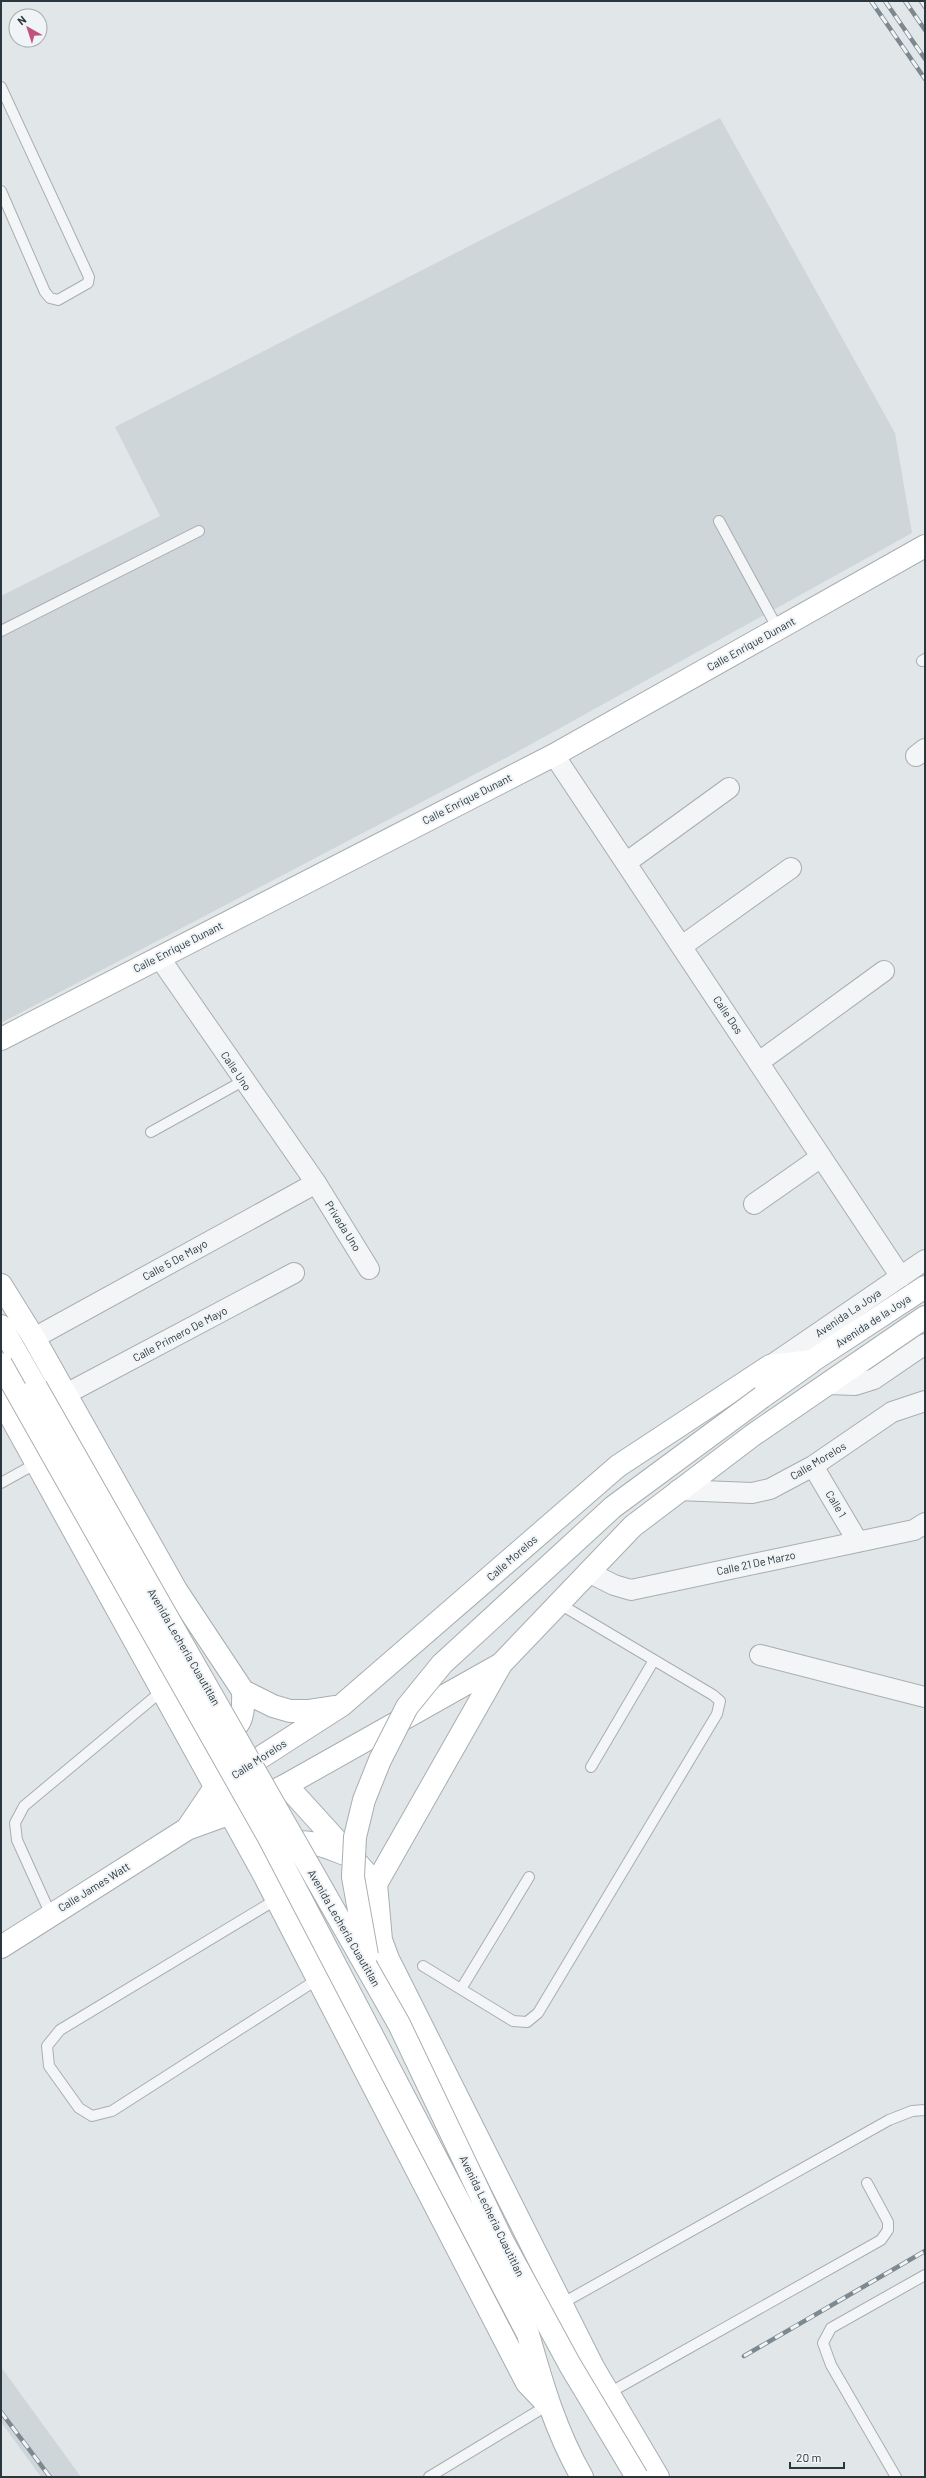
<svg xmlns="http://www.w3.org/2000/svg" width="926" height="2478" viewBox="0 0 926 2478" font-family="Barlow,sans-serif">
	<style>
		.built { fill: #cfd6da }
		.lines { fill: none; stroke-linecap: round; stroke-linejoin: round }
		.lane-casing { stroke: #a7aeb2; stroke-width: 12 }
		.street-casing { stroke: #a7aeb2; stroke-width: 22 }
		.secondary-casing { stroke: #a7aeb2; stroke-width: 24 }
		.lane { stroke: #f3f5f7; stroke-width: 10 }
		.street { stroke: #f3f5f7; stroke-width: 20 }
		.secondary { stroke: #fff; stroke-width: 22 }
		.rail-casing { stroke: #7c8991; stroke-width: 4.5 }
		.rail { stroke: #f0f4f6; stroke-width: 3; stroke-dasharray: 9; stroke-linecap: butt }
		.secondary-bridge-casing { stroke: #a7aeb2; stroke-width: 24; stroke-linecap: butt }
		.secondary-bridge { stroke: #fff; stroke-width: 22 }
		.labels { text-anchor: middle; stroke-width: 4; stroke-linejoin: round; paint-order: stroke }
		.street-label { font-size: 11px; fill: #2b373e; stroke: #f0f4f6 }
	</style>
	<rect width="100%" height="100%" fill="#e1e6e8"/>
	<path class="built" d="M720 118 895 433 912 533 517 752 1 1023V596L160 516 115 427Z
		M1 2367 81 2477H41L1 2422Z"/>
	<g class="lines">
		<g class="lane-casing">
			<path id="lane" d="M1 87 89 277 88 283 58 300 50 298 45 292 1 191
				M719 521 778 629
				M1 631 199 531
				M922 661 925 659
				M151 1132 243 1081
				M1 1483 37 1463
				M591 1767 654 1660
				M277 1899 60 2030 47 2046 49 2066 79 2108 92 2116 112 2111 318 1979
				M51 1915 17 1840 15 1823 24 1806 163 1690
				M423 1966 513 2021 527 2022 538 2013 717 1714 720 1701 713 1695 558 1603
				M461 1989 529 1877
				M561 2304 889 2120 912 2111 925 2110
				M609 2393 881 2240 888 2230V2222L867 2183
				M429 2477 548 2405
				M896 2477 831 2365 823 2343 831 2328 925 2275"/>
		</g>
		<g class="street-casing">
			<path id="street" d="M554 755 901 1277
				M916 756 925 749
				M627 862 729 788
				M682 946 791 868
				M159 957 316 1183 369 1269
				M759 1062 884 971
				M754 1204 821 1157
				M34 1338 316 1183
				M770 1366 925 1260
				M828 1384 855 1385 874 1379 925 1344
				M66 1394 294 1273
				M813 1466 858 1542
				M678 1490 752 1493 770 1489 813 1466 892 1412 925 1401
				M588 1572 614 1585 631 1590 914 1530 925 1523
				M760 1655 925 1697"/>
		</g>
		<g class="secondary-casing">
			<path id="secondary" d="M1 1039 554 755 925 546
				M1 1285 34 1338 176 1590 243 1691 273 1706 290 1711H308L334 1707
				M1 1326 36 1387
				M762 1397 810 1363
				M1 1399 263 1873 527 2383 548 2405
				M501 1664 376 1884 381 1940 388 1959 593 2367 658 2477
				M216 1740C242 1728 244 1718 243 1691
				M286 1785 376 1884
				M187 1829 216 1786 342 1705 618 1466 770 1366 812 1361 925 1287
				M281 1849C303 1834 328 1848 350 1856
				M1 1947 187 1829 231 1813 286 1785 501 1664 633 1526 753 1435 925 1317
				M528 2334C542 2384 556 2432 582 2477"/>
		</g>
		<use href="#lane" class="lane"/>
		<use href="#street" class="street"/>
		<use href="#secondary" class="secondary"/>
		<g class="rail-casing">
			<path id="rail" d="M871 1 925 79
				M885 1 925 59
				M905 1 925 30
				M921 1 925 7
				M744 2356 925 2251
				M1 2412 50 2477"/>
		</g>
		<use href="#rail" class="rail"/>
		<g class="secondary-bridge-casing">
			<path id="secondary-bridge" d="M1 1364 268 1836 528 2334
				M36 1387 399 2024 502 2240 570 2365 637 2477
				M367 1955 353 1877 355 1837 364 1800 380 1760 407 1707 442 1664 613 1507 762 1397"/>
		</g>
		<use href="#secondary-bridge" class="secondary-bridge"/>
	</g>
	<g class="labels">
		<g class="street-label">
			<text transform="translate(751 644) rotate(-29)" y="4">Calle Enrique Dunant</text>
			<text transform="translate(467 799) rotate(-27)" y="4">Calle Enrique Dunant</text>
			<text transform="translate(178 947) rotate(-27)" y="4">Calle Enrique Dunant</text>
			<text transform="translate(728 1015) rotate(56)" y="4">Calle Dos</text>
			<text transform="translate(236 1071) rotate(56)" y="4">Calle Uno</text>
			<text transform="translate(343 1226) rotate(58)" y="4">Privada Uno</text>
			<text transform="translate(175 1260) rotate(-29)" y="4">Calle 5 De Mayo</text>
			<text transform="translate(848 1313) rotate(-34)" y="4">Avenida La Joya</text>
			<text transform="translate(873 1321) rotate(-33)" y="4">Avenida de la Joya</text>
			<text transform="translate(180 1334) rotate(-28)" y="4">Calle Primero De Mayo</text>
			<text transform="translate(818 1461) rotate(-31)" y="4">Calle Morelos</text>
			<text transform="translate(836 1504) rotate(59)" y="4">Calle 1</text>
			<text transform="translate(512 1558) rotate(-41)" y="4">Calle Morelos</text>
			<text transform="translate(756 1563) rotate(-12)" y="4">Calle 21 De Marzo</text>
			<text transform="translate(184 1647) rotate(60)" y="4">Avenida Lecheria Cuautitlan</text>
			<text transform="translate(259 1759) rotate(-33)" y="4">Calle Morelos</text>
			<text transform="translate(94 1887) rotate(-32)" y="4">Calle James Watt</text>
			<text transform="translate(344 1928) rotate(60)" y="4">Avenida Lecheria Cuautitlan</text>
			<text transform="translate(492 2216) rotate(64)" y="4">Avenida Lecheria Cuautitlan</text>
		</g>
	</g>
	<rect width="926" height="2478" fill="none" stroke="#2b373e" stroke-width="4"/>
	<g transform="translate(28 28) rotate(321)"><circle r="19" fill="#f0f4f6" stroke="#a1a8ac"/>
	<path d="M0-3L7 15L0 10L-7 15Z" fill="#c25180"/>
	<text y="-6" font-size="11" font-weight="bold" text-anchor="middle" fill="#2b373e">N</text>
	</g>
	<path d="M790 2462v6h54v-6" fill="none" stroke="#2b373e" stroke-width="2"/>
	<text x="796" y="2462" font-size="12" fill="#2b373e" stroke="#f0f4f6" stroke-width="3" paint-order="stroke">20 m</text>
</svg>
